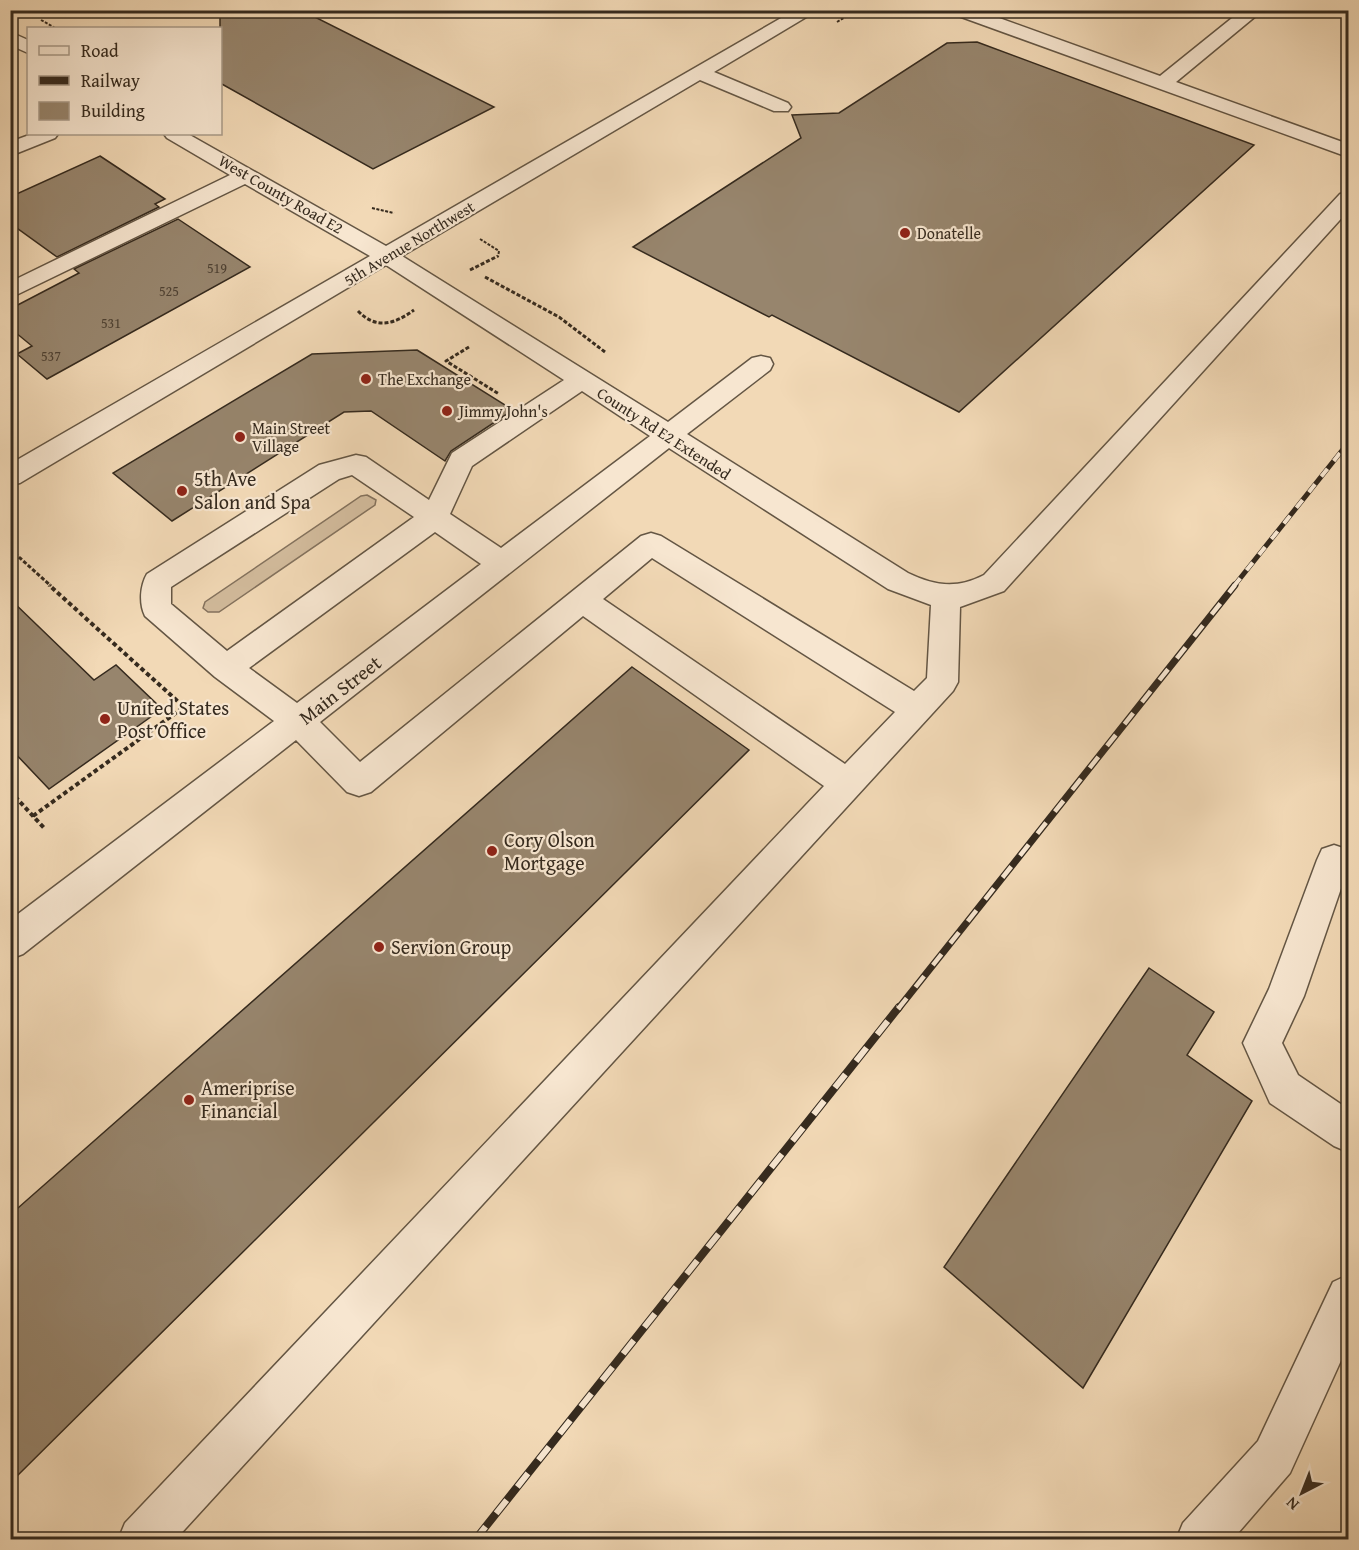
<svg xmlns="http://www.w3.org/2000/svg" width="1359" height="1550" viewBox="0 0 1359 1550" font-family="'Gentium Book Plus',serif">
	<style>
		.green { fill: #d2bb9c; stroke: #84725d; stroke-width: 1.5 }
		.building { fill: #97856d; stroke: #352a1e; stroke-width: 1.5 }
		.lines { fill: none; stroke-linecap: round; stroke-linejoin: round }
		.minor-casing { stroke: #645644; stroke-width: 3 }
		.path-far2 { stroke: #352a1e; stroke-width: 2; stroke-dasharray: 3 1.5; stroke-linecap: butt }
		.path-far1 { stroke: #352a1e; stroke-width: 3; stroke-dasharray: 4 2; stroke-linecap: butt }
		.path { stroke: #352a1e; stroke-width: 4; stroke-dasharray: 4.5 3; stroke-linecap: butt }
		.minor { fill: #f7e6d0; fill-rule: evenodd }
		.rail-far2-casing { stroke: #352a1e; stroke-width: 5 }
		.rail-far1-casing { stroke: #352a1e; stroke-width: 7 }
		.rail-casing { stroke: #352a1e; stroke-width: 8 }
		.rail-far2 { stroke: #f7e6d0; stroke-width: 4; stroke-dasharray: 10; stroke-linecap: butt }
		.rail-far1 { stroke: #f7e6d0; stroke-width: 4.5; stroke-dasharray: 14; stroke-linecap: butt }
		.rail { stroke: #f7e6d0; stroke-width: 6; stroke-dasharray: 17; stroke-linecap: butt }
		.poi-dot { fill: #8f2418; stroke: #f7e6d0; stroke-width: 2 }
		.labels { text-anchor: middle; stroke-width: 4.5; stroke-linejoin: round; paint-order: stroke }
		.far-number-label { font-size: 14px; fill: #4e4132 }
		.far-street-label { font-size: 16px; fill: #352a1e; stroke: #f7e6d0 }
		.far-poi-label { font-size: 16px; fill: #352a1e; stroke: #f7e6d0; text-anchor: start }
		.poi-label { font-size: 20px; fill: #352a1e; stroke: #f7e6d0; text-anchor: start }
		.street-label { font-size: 20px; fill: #352a1e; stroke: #f7e6d0 }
	</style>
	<rect width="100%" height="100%" fill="#f2d9b6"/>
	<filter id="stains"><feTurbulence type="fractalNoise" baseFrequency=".00333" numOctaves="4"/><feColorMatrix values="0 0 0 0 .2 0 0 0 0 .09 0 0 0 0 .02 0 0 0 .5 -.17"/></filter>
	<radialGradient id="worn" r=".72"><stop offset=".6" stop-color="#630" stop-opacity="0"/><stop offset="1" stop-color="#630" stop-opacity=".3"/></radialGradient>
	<path class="green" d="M367 495 376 500 375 505 219 612H208L203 608 205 602 361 496Z"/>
	<path class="building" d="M220 10H301L494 107 373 169 220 83Z
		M977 42 1254 145 959 412 772 315 769 317 633 247 801 138 792 115 839 113 947 43Z
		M100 156 165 199 155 204 159 207 57 257 10 223V197Z
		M178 219 250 267 47 379 17 354 32 346 10 328V309L79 273 74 269Z
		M417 350 513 410 451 451 445 461 371 411 344 412 172 521 113 473 312 354Z
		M10 599 94 680 116 665 162 709 49 789 10 748Z
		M632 667 749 750 10 1483V1215Z
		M1149 968 1214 1012 1187 1055 1252 1101 1083 1388 944 1267Z"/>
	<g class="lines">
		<g class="minor-casing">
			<path id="minor" d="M795 10H818L714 72 788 103 791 107 788 111H774L700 80 402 256 668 422 752 358 761 356 770 358 773 364 770 370 687 434 908 573C935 586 957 589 984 575L1340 194 1348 192V211L1004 591 960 607 958 682 953 691 175 1540H118L125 1523 824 786 583 616 371 792 359 796 347 792 296 740 23 954 10 959V920L274 721 215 677 145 616C139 604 140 586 147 574L319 465 356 455 366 457 429 500 452 453 564 380 386 265 20 483 10 485V464L370 256 245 184 10 298V282L230 175 167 138 164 134H188L386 246ZM582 391 650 436 501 548 450 514 472 466ZM669 448 888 589 931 605 927 678 914 691 661 536 651 533 641 536 360 762 320 722ZM352 475 414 517 227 651 171 604V587L339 479ZM435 532 481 564 297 703 249 668ZM652 558 895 712 845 764 603 599Z
				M950 10H977L1160 76 1242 10H1263L1176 82 1348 144V157L953 14Z
				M10 32 28 40V53L10 45Z
				M32 134H58L55 138 10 156V142Z
				M1334 845 1346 849 1348 868 1304 996 1282 1043 1298 1075 1348 1109V1152L1334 1146 1270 1103 1243 1043 1269 989 1317 860 1322 849Z
				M1348 1275V1345L1290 1473 1232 1540H1176L1183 1523 1258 1441 1333 1282Z"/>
		</g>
		<path class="path-far2" d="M41 20 55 28
			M837 22 857 10
			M372 208 394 213
			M480 239 499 251 498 257"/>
		<path class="path-far1" d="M470 270 498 256
			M485 277 559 317 605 352
			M358 311C376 330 395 324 414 310
			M469 347 446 361 499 394
			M10 549 51 586"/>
		<path class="path" d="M10 791 45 829
			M33 816 184 707 49 585"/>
		<use href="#minor" class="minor"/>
		<g class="rail-far2-casing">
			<path id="rail-far2" d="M1234 586 1348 443"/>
		</g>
		<g class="rail-far1-casing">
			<path id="rail-far1" d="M898 1009 1235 585"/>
		</g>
		<g class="rail-casing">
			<path id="rail" d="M475 1540 899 1007"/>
		</g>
		<use href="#rail-far2" class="rail-far2"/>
		<use href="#rail-far1" class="rail-far1"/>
		<use href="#rail" class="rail"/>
	</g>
	<g class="poi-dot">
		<circle cx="905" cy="233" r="6"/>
		<circle cx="366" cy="379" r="6"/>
		<circle cx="447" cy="411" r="6"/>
		<circle cx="240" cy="437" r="6"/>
		<circle cx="182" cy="491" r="6"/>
		<circle cx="105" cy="719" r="6"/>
		<circle cx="492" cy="851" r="6"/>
		<circle cx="379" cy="947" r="6"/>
		<circle cx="189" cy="1100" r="6"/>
	</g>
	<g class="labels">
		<g class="far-number-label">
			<text x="217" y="273">519</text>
			<text x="169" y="296">525</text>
			<text x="111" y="328">531</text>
			<text x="51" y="361">537</text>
		</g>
		<g class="far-street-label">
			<text transform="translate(281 194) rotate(30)" y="6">West County Road E2</text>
			<text transform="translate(409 243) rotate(-31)" y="6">5th Avenue Northwest</text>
			<text transform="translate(664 433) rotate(33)" y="6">County Rd E2 Extended</text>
		</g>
		<g class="far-poi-label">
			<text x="917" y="239">Donatelle</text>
			<text x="378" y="385">The Exchange</text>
			<text x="459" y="417">Jimmy John's</text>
			<text x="252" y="434">Main Street<tspan x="252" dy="18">Village</tspan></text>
		</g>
		<g class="poi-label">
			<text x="194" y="486">5th Ave<tspan x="194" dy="23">Salon and Spa</tspan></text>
			<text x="117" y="715">United States<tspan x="117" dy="23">Post Office</tspan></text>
			<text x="504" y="847">Cory Olson<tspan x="504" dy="23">Mortgage</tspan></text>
			<text x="391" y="954">Servion Group</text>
			<text x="201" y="1095">Ameriprise<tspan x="201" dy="23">Financial</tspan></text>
		</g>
		<g class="street-label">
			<text transform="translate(340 690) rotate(-38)" y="7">Main Street</text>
		</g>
	</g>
	<rect width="1359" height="1550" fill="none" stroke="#f2d9b6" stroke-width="36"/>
	<rect x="12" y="12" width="1335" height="1526" fill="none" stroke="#352a1e" stroke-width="3"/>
	<rect x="18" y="18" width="1323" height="1514" fill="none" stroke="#352a1e" stroke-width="1.5"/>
	<rect x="27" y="27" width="195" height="108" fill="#f7e6d0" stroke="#a99b89" stroke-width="1.5"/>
	<rect x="39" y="46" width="30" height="9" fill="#f7e6d0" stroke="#a99b89" stroke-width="1.5"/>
	<text x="81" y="57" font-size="18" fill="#352a1e">Road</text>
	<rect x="39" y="76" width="30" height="9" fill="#352a1e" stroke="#a99b89" stroke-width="1.5"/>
	<text x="81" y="87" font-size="18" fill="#352a1e">Railway</text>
	<rect x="39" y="102" width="30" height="18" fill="#97856d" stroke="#a99b89" stroke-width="1.5"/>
	<text x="81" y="117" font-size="18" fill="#352a1e">Building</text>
	<g transform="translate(1302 1493) rotate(222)" stroke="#f7e6d0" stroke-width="4.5" paint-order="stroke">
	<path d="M0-4.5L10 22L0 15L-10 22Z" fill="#352a1e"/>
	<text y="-9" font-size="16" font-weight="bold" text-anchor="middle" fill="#352a1e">N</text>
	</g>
	<rect width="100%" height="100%" filter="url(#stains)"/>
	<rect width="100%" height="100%" fill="url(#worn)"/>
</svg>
